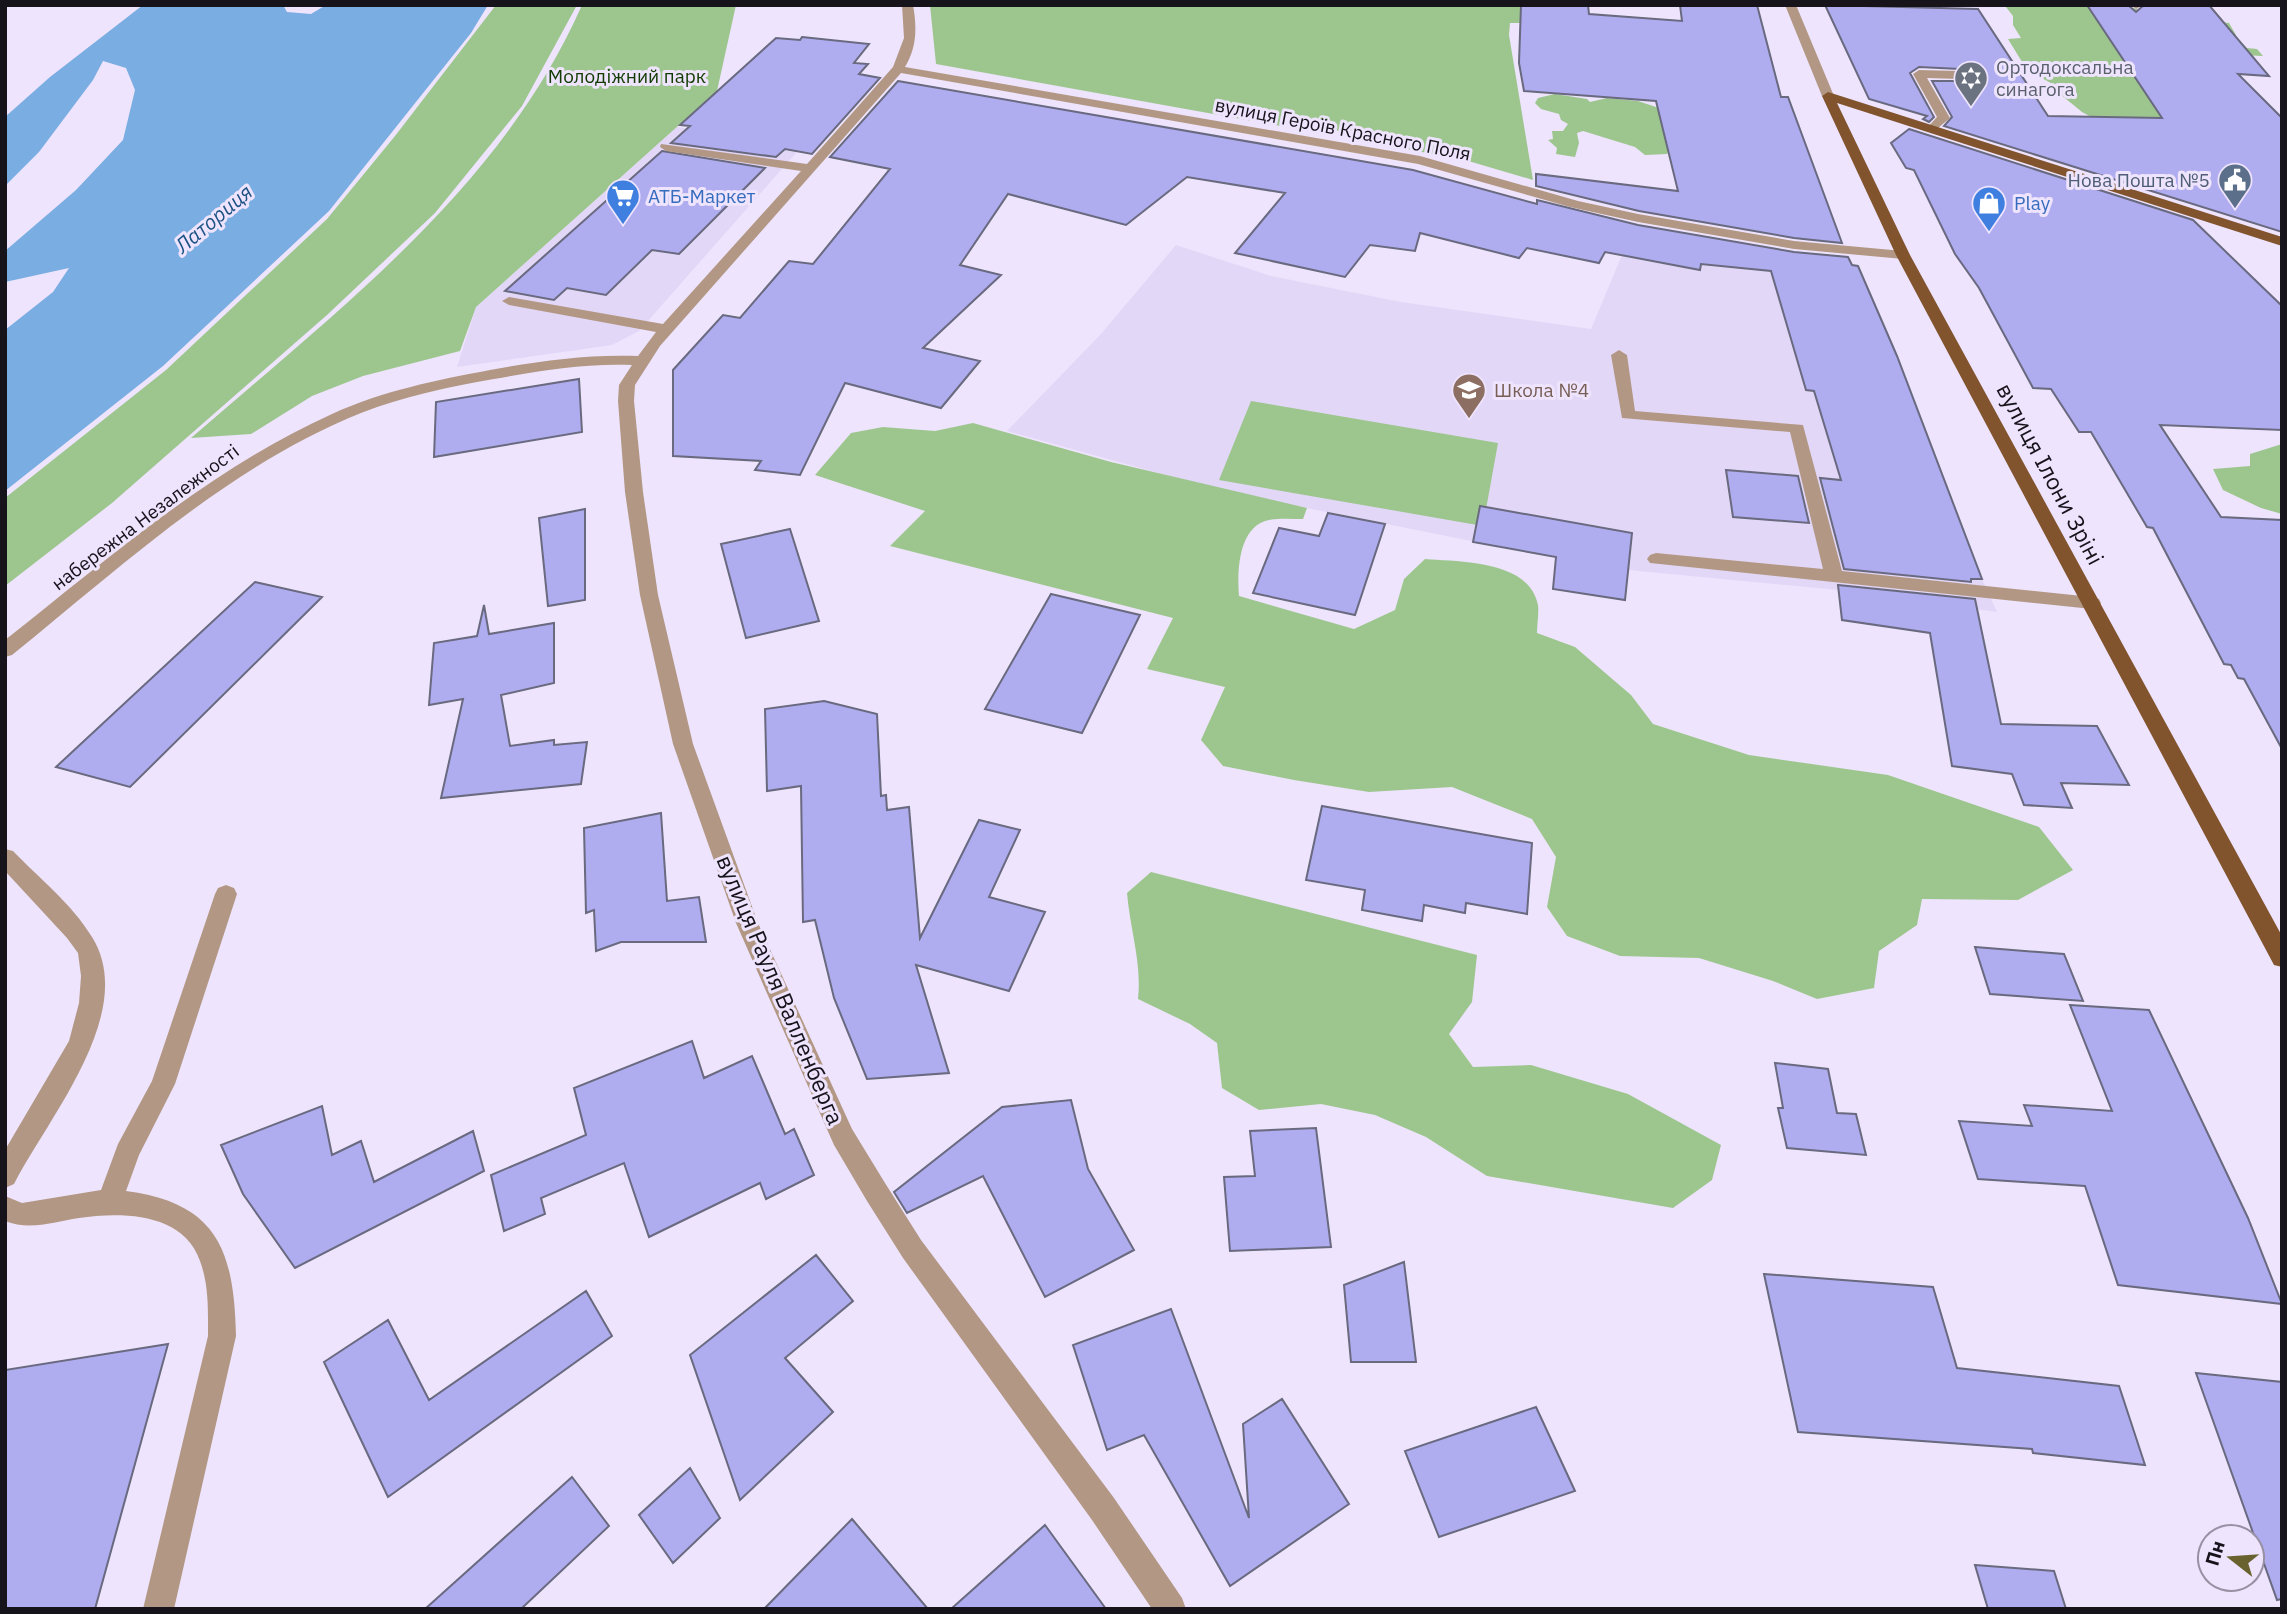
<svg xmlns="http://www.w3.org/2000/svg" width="2287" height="1614" viewBox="0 0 2287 1614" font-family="'IBM Plex Sans',sans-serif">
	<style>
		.built { fill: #e3d7f7 }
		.green { fill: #9dc68e }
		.water { fill: #7aade1 }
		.building { fill: #afadef; stroke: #69697f; stroke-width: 2 }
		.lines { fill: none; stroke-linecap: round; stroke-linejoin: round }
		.minor { fill: #b29884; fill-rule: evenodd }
		.major { fill: #81542e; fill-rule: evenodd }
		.labels { text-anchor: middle; stroke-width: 6; stroke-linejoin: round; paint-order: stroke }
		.far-worship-label { font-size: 19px; fill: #5b616d; stroke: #eee4fd; text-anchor: start }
		.far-park-label { font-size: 19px; fill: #113b00; stroke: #eee4fd }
		.far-street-label { font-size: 19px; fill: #16131b; stroke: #eee4fd }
		.far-service-label { font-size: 19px; fill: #4e5e75; stroke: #eee4fd; text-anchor: end }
		.far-shop-label { font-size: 19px; fill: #366cbe; stroke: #eee4fd; text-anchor: start }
		.far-education-label { font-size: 19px; fill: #785e54; stroke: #eee4fd; text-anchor: start }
		.far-water-label { font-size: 21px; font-style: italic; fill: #1d5284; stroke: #eee4fd }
		.street-label { font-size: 23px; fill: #16131b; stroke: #eee4fd }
	</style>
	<rect width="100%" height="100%" fill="#eee4fd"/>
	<path class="built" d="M677 127 804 144 639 331 612 345 457 367 476 307Z
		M1176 245 1271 276 1401 302 1591 329 1622 255 1700 271 1702 258 1742 249 1897 356 1982 579 1997 612 1839 590 1628 570 1501 547 1227 492 1007 431 1101 334Z"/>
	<path class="green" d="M496 5H577L522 106 435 213 327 315 112 503 5 586V498L166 370 327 219 395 136Z
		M582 5H736L717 91 476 307 460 351 363 376 312 396 251 434 191 438C337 311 502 187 582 5Z
		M930 5H1553L1524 23H1510L1509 35 1533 180 1465 160 1347 138 1325 121 1306 118 1281 126 936 64Z
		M2000 5H2124L2145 12 2229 23 2236 35 2233 40 2241 42 2247 48 2257 49 2263 56 2220 54 2183 115 2108 126 2082 112 2060 94V88L2027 70 2008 39 2021 38 2013 25V16L2006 7Z
		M1555 94 1587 99 1590 102 1607 98 1638 101 1659 108 1669 150 1667 154 1645 155 1635 147 1583 131 1577 133 1579 143 1575 157 1556 154 1557 148 1548 140 1553 139 1552 131H1563L1568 124 1561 120 1559 114 1541 109 1535 103 1538 98Z
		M1251 401 1498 443 1483 526 1219 480Z
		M973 423 1111 462 1307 508 1303 519C1292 519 1280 518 1269 520 1238 526 1237 572 1239 596L1354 629 1395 610 1404 579 1425 559C1461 562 1529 560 1538 605 1539 614 1537 624 1537 633L1575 647 1631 695 1653 724 1749 755 1888 775 2039 827 2073 870 2018 900 1922 899 1917 925 1879 951 1874 988 1817 999 1773 981 1699 958 1620 956 1567 936 1547 907 1556 857 1532 819 1452 787 1369 792 1294 780 1223 766 1201 740 1225 687 1147 669 1173 618 890 546 925 511 815 475 851 433 883 427 935 431Z
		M2282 444V514L2261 508 2223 490 2213 469 2250 466V454Z
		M1151 872 1477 955 1472 1002 1449 1034 1473 1067 1531 1065 1628 1094 1721 1145 1712 1180 1673 1208 1487 1176 1426 1137 1375 1115 1321 1104 1259 1110 1222 1088 1217 1043 1190 1024 1138 999C1142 963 1130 929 1127 893Z"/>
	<path class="water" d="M143 5H283L287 12 311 14 326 5H488L471 33 329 211 163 366 5 491V330L53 292 69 268 5 282V251L76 190 123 140 135 90 126 68 103 61 93 80 39 152 5 186V117L50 77Z"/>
	<path class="building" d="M1521 5H1588L1589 14 1682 21 1680 5H1757L1781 97H1788L1842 243 1794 238 1639 211 1536 186V174L1678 191 1656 101 1524 91 1519 63Z
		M1825 5 1978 9 2048 116 2162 118 2087 5H2128L2136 12 2144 5H2209L2269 76 2238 74 2282 118V232L1944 126 1952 117 1932 81H1960L1967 76 1960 69 1919 67 1910 73 1934 117 1929 122 1923 119 1927 116 1869 99Z
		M802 37 869 44 854 63 868 64 859 74 880 78 812 154 785 149 776 157 671 143 690 126 680 125 776 38 800 40Z
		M898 81 1413 170 1537 204V200L1638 225 1794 252 1848 257 1852 265 1858 266 1897 356 1982 579H1971V582L1844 569 1820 478 1841 480 1814 391 1806 390 1771 271 1701 264 1700 270 1605 252 1599 263 1527 248 1519 258 1420 233 1415 251 1370 245 1345 277 1235 253 1285 193 1187 177 1126 225 1008 194 960 265 1001 275 923 348 980 361 941 408 845 383 800 475 755 470 761 461 673 456V370L723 315 740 318 789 261 813 264 890 169 830 157Z
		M1909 129 2193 220 2282 306V430L2160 425 2221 517 2282 520V749L2244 679 2238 678 2231 665 2224 664 2153 528 2147 527 2091 432H2079L2051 389 2033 388 1979 288 1955 254 1914 170 1906 168 1891 143Z
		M662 151 765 168 679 254 652 250 606 295 567 288 554 300 505 291Z
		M579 379 582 432 434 457 436 402Z
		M1726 470 1798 476 1809 523 1733 517Z
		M1480 506 1632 533 1625 600 1553 589 1556 557 1473 542Z
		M585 509V600L548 606 539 518Z
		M1328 513 1385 524 1355 615 1253 593 1279 528 1319 536Z
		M790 529 819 621 746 638 721 544Z
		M255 582 322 597 130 787 56 767Z
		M1838 585 1975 599 2001 724 2097 726 2129 785 2061 783 2072 808 2024 805 2012 774 1952 766 1930 633 1842 620Z
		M1051 594 1140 615 1082 733 985 709Z
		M484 605 489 634 554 623V683L501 695 510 746 554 740V745L587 742 581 784 441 798 463 699 429 705 434 643 477 636Z
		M824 701 877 714 881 796 886 795 887 810 909 807 920 938 979 820 1020 830 989 897 1045 912 1009 991 916 965 949 1073 867 1079 834 998 815 920 803 922 801 786 767 791 765 709Z
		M1322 806 1532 843 1527 914 1466 903 1465 913 1424 905 1422 921 1362 910 1365 890 1306 880Z
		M661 813 667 901 699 897 706 942H621L596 951 594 910 586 913 584 828Z
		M1975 947 2064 954 2083 1001 1990 994Z
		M2070 1005 2149 1010 2248 1218 2282 1304 2118 1285 2085 1186 1978 1179 1959 1121 2032 1126 2024 1105 2112 1111Z
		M692 1041 704 1078 752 1056 785 1134 794 1129 814 1175 766 1199 760 1183 649 1237 624 1163 541 1198 545 1214 504 1231 491 1175 586 1135 574 1088Z
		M1775 1063 1828 1069 1837 1113 1856 1114 1866 1155 1787 1148 1778 1108H1783Z
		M1071 1100 1088 1169 1134 1250 1045 1297 983 1176 907 1213 894 1192 1002 1107Z
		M322 1106 332 1155 361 1141 374 1182 473 1131 484 1171 295 1268 243 1194 221 1145Z
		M1316 1128 1331 1247 1230 1251 1224 1177 1255 1176 1250 1131Z
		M816 1255 853 1301 785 1358 833 1412 740 1500 690 1355Z
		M1404 1262 1416 1362H1351L1344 1285Z
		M1764 1274 1933 1287 1957 1368 2119 1386 2145 1465 2033 1453 2032 1449 1798 1432Z
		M586 1291 612 1336 388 1497 324 1362 388 1320 429 1400Z
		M1171 1309 1249 1518 1243 1424 1282 1399 1349 1504 1230 1586 1144 1435 1107 1450 1073 1345Z
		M168 1344 95 1609H5V1370Z
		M2196 1373 2282 1382V1599L2277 1600Z
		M1536 1407 1575 1491 1439 1537 1405 1451Z
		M690 1468 720 1518 673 1563 639 1515Z
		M572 1477 609 1526 521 1609H425Z
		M852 1519 928 1609H764Z
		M1045 1525 1106 1609H951Z
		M1975 1565 2054 1571 2066 1609H1988Z"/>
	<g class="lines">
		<path class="minor" d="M902 5H913C917 27 917 47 905 67L1420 156 1578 201 1638 214 1794 241 1903 251 1910 255 1903 259 1794 249 1638 222 1570 207 1418 164 901 73 660 346 635 385 634 401 643 492 658 595 693 744 758 923 852 1129 885 1183 921 1240 1114 1498 1182 1598 1186 1609H1152L1092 1520 903 1258 867 1201 834 1145 736 923 673 744 640 595 625 492 618 401 619 385 632 365C586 363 539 371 494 379 449 387 404 396 361 413 229 466 121 567 12 655L5 657V640C109 558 210 469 332 414 382 391 437 380 490 370 539 361 588 354 638 356L656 332 509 305 502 301 509 297 663 324 801 171 666 151 660 147 661 144 807 164 893 67 904 38Z
			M1785 5H1796L1834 96 1832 99 1822 96Z
			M2131 5H2141V6L2136 9Z
			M1919 70 1959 71 1965 75 1959 79 1927 78 1950 118 1932 133 1926 129 1937 117 1913 74Z
			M1619 350 1627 355 1635 411 1803 425 1842 571 2092 597 2099 599 2101 603 2099 607 2092 609 1650 563 1647 559 1650 555 1656 553 1823 569 1790 432 1622 418 1611 355Z
			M5 849 13 851C39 878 72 904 92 937 139 1012 47 1119 14 1184L5 1188V1150L69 1041 79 1003 81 976 78 953 67 938 5 871Z
			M226 885 234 888 237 894 175 1084 139 1155 126 1191C218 1203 234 1251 236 1336L174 1609H143L208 1336C208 1311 209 1285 200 1261 183 1212 121 1212 79 1218 54 1222 29 1231 5 1221V1196L22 1203 101 1190 118 1144 152 1081 215 894 218 888Z"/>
		<path class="major" d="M1828 92 2282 237V246L1837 103 1910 255 2282 936V967L2274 965 1896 255 1822 96Z"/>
	</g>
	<defs>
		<g id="synagogue-pin" transform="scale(1.75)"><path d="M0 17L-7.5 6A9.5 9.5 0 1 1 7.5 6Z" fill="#6b7280" stroke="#eee4fd"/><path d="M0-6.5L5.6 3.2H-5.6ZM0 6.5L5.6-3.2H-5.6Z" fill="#fff"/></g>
		<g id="civic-pin" transform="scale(1.75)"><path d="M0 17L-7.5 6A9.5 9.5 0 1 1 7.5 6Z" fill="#5c6f8a" stroke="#eee4fd"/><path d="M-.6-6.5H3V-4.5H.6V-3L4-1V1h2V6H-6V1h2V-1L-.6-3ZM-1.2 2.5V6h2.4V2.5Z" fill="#fff"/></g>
		<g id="supermarket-pin" transform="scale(1.75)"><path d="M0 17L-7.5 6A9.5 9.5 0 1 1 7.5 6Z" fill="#3f7fe0" stroke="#eee4fd"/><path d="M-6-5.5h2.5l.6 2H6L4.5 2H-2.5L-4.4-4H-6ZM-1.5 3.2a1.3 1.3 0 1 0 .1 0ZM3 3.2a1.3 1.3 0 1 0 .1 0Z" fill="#fff"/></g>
		<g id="shop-pin" transform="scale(1.75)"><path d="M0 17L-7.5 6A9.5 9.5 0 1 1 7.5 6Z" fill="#3f7fe0" stroke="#eee4fd"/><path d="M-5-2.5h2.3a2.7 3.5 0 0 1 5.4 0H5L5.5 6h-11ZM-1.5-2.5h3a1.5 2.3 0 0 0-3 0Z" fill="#fff"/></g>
		<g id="school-pin" transform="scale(1.75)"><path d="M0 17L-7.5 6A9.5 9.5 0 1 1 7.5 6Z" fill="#8d6e63" stroke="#eee4fd"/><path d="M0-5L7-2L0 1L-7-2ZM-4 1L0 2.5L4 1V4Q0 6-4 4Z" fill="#fff"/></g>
	</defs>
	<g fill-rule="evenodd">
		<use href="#synagogue-pin" x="1971" y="78"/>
		<use href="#civic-pin" x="2235" y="180"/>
		<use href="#supermarket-pin" x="623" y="196"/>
		<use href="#shop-pin" x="1989" y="203"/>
		<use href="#school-pin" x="1469" y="390"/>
	</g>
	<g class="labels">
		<g class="far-worship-label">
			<text x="1996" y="74">Ортодоксальна<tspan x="1996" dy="22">синагога</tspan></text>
		</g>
		<g class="far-park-label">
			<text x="627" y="83">Молодіжний парк</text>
		</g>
		<g class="far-street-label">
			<text transform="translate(1343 129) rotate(11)" y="7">вулиця Героїв Красного Поля</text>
			<text transform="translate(145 517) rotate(-37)" y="7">набережна Незалежності</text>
		</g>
		<g class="far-service-label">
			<text x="2210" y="187">Нова Пошта №5</text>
		</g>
		<g class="far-shop-label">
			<text x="648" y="203">АТБ-Маркет</text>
			<text x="2014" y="210">Play</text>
		</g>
		<g class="far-education-label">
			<text x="1494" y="397">Школа №4</text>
		</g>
		<g class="far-water-label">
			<text transform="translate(214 219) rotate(-40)" y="7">Латориця</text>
		</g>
		<g class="street-label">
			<text transform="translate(2050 474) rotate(62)" y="8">вулиця Ілони Зріні</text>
			<text transform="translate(780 990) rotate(67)" y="8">вулиця Рауля Валленберга</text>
		</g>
	</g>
	<rect width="2287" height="1614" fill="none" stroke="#16131b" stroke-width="14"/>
	<g transform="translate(2231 1558) rotate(287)"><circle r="33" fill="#eee4fd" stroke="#9890a3" stroke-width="2"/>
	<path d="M0-5L12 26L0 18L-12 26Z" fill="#69622e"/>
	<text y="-10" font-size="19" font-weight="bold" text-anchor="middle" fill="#16131b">Пн</text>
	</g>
</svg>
